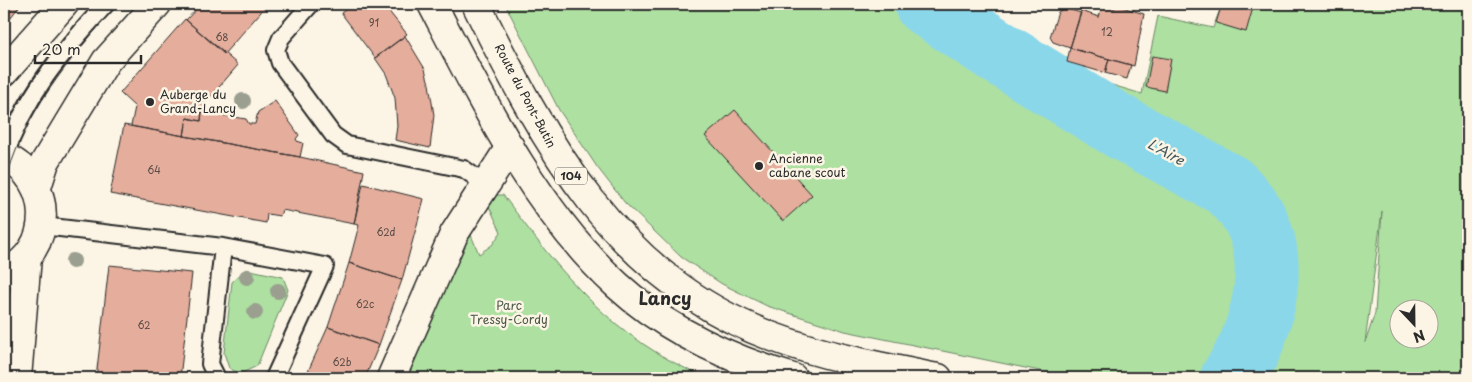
<svg xmlns="http://www.w3.org/2000/svg" width="1472" height="382" viewBox="0 0 1472 382" font-family="'Playpen Sans',sans-serif">
	<style>
		.green { fill: #ade0a1; stroke: #6c8666; fill-rule: evenodd }
		.lines { fill: none; stroke-linecap: round; stroke-linejoin: round }
		.river { stroke: #8bd7ea; stroke-width: 64 }
		.building { fill: #e5ad9b; stroke: #2b2b2b }
		.service-casing { stroke: #2b2b2b; stroke-width: 20 }
		.minor-casing { stroke: #2b2b2b; stroke-width: 31 }
		.secondary-casing { stroke: #2b2b2b; stroke-width: 31 }
		.primary-casing { stroke: #2b2b2b; stroke-width: 31 }
		.service { stroke: #fcf5e5; stroke-width: 16 }
		.minor { stroke: #fcf5e5; stroke-width: 28 }
		.secondary { stroke: #fcf5e5; stroke-width: 28 }
		.primary { stroke: #fcf5e5; stroke-width: 28 }
		.tram { stroke: #2b2b2b; stroke-width: 1 }
		.tree { fill: #9b9f8f }
		.poi-dot { fill: #2b2b2b; stroke: #fcf5e5; stroke-width: 2 }
		.labels { text-anchor: middle; stroke-width: 5; stroke-linejoin: round; paint-order: stroke }
		.number-label { font-size: 10px; fill: #5a4c47 }
		.shield { fill: #fcf5e5; stroke: #6a6863; stroke-width: 1 }
		.shield-label { font-size: 11px; font-weight: bold; fill: #2b2b2b }
		.poi-label { font-size: 12px; fill: #2b2b2b; stroke: #fcf5e5; text-anchor: start }
		.street-label { font-size: 12px; fill: #2b2b2b; stroke: #fcf5e5 }
		.park-label { font-size: 12px; fill: #4c5848; stroke: #fcf5e5 }
		.water-label { font-size: 14px; font-style: italic; fill: #43565b; stroke: #fcf5e5 }
		.district-label { font-size: 18px; font-weight: bold; fill: #2b2b2b; stroke: #fcf5e5 }
	</style>
	<rect width="100%" height="100%" fill="#fcf5e5"/>
	<filter id="ink" filterUnits="userSpaceOnUse"><feTurbulence type="fractalNoise" baseFrequency=".02" numOctaves="2"/><feDisplacementMap in="SourceGraphic" scale="10" xChannelSelector="R" yChannelSelector="G"/><feConvolveMatrix kernelMatrix="1 2 1 2 8 2 1 2 1" color-interpolation-filters="sRGB"/></filter>
	<g filter="url(#ink)">
		<path class="green" d="M505 4H985L1023 51 1054 61 1082 76 1142 94 1158 16 1213 28 1222 4H1468V378H1074L845 331 767 306 722 284 681 257 625 203 597 167 559 110ZM1382 211 1375 313 1365 343ZM1400 310H1430V340H1400Z
			M491 195H503C562 275 612 338 706 378H396L467 236 471 235 479 254 492 245 501 232 487 202Z
			M246 269 283 277 288 290 257 366 240 374 229 368 224 353 232 282Z"/>
		<g class="lines">
			<path class="river" d="M926 4 1001 54 1122 128 1229 186C1242 198 1255 215 1261 233 1276 278 1259 341 1232 378"/>
		</g>
		<path class="building" d="M4 4H21L4 26Z
			M201 4H268L224 54 186 20Z
			M353 4H383L407 34 375 58 341 13Z
			M1222 4H1254L1246 32 1216 23Z
			M1116 5 1144 14 1134 66 1070 48 1081 11 1099 17 1102 6 1114 9Z
			M1064 8 1081 13 1070 48 1053 42 1050 37 1058 12Z
			M185 19 238 65 202 107 201 121 187 118 184 136 131 126 135 107 120 93Z
			M405 36 425 69 429 84 434 115 430 148 395 140 397 126 395 98 386 74 375 58Z
			M1070 48 1109 59 1105 73 1067 62Z
			M1152 56 1171 59 1165 91 1146 87Z
			M1109 59 1131 65 1127 79 1105 73Z
			M275 101 299 135 296 139 297 141 303 143 300 157 184 136 187 118 201 121 202 112 246 119 249 124H255L258 112Z
			M735 110 812 195 783 221 705 136Z
			M124 125 300 157 364 171 354 224 282 210 280 216 267 214 266 223 110 194Z
			M363 184 424 199 402 280 349 263 359 225 354 224Z
			M349 263 402 280 379 345 328 327Z
			M109 265 192 273 180 378H96Z
			M328 327 379 345 365 378H305Z"/>
		<g class="lines">
			<g class="service-casing">
				<path id="service" d="M311 4 281 38 276 50 280 63 333 135 347 145 464 169 486 185
					M4 159C24 96 62 52 106 4
					M43 226 223 247 325 266 274 378
					M217 378 210 364 223 247"/>
			</g>
			<g class="minor-casing">
				<path id="minor" d="M391 378 454 234 510 147"/>
			</g>
			<g class="secondary-casing">
				<path id="secondary" d="M4 72 64 4
					M4 157C54 178 55 252 4 273
					M37 187 45 162 106 61 157 4
					M17 378 27 257"/>
			</g>
			<g class="primary-casing">
				<path id="primary" d="M432 4C482 100 536 211 617 285 666 330 730 359 793 378
					M476 4C545 144 616 279 773 337 826 357 882 367 938 378"/>
			</g>
			<use href="#service" class="service"/>
			<use href="#minor" class="minor"/>
			<use href="#secondary" class="secondary"/>
			<use href="#primary" class="primary"/>
			<path class="tram" d="M4 132C26 83 59 44 94 4
				M4 188C21 115 70 59 118 4"/>
		</g>
		<g class="tree">
			<circle cx="243" cy="101" r="8"/>
			<circle cx="73" cy="261" r="8"/>
			<circle cx="247" cy="277" r="8"/>
			<circle cx="278" cy="291" r="8"/>
			<circle cx="255" cy="312" r="8"/>
		</g>
	</g>
	<g class="poi-dot">
		<circle cx="150" cy="102" r="5"/>
		<circle cx="759" cy="166" r="5"/>
	</g>
	<g class="labels">
		<g class="number-label">
			<text x="374" y="27">91</text>
			<text x="1107" y="36">12</text>
			<text x="222" y="41">68</text>
			<text x="154" y="174">64</text>
			<text x="386" y="236">62d</text>
			<text x="365" y="308">62c</text>
			<text x="144" y="329">62</text>
			<text x="342" y="366">62b</text>
		</g>
		<rect class="shield" x="555" y="167.5" width="32" height="17" rx="4"/>
		<g class="shield-label">
			<text x="571" y="180">104</text>
		</g>
		<g class="poi-label">
			<text x="160" y="99">Auberge du<tspan x="160" dy="14">Grand-Lancy</tspan></text>
			<text x="769" y="163">Ancienne<tspan x="769" dy="14">cabane scout</tspan></text>
		</g>
		<g class="street-label">
			<text transform="translate(525 96) rotate(62)" y="4">Route du Pont-Butin</text>
		</g>
		<g class="park-label">
			<text x="509" y="310">Parc<tspan x="509" dy="14">Tressy-Cordy</tspan></text>
		</g>
		<g class="water-label">
			<text transform="translate(1166 152) rotate(29)" y="5">L'Aire</text>
		</g>
		<g class="district-label">
			<text x="665" y="305">Lancy</text>
		</g>
	</g>
	<rect width="1472" height="382" fill="none" stroke="#fcf5e5" stroke-width="20"/>
	<rect x="10" y="10" width="1452" height="362" fill="none" stroke="#2b2b2b" stroke-width="2" filter="url(#ink)"/>
	<g transform="translate(1414 324) rotate(158)"><circle r="24" fill="#fcf5e5" stroke="#a8a49b"/>
	<path d="M0-4L9 19L0 12L-9 19Z" fill="#2b2b2b"/>
	<text y="-8" font-size="14" font-weight="bold" text-anchor="middle" fill="#2b2b2b">N</text>
	</g>
	<path d="M35 55v8h106v-8" fill="none" stroke="#2b2b2b" stroke-width="2.5"/>
	<text x="42" y="55" font-size="15" fill="#2b2b2b" stroke="#fcf5e5" stroke-width="4" paint-order="stroke">20 m</text>
</svg>
